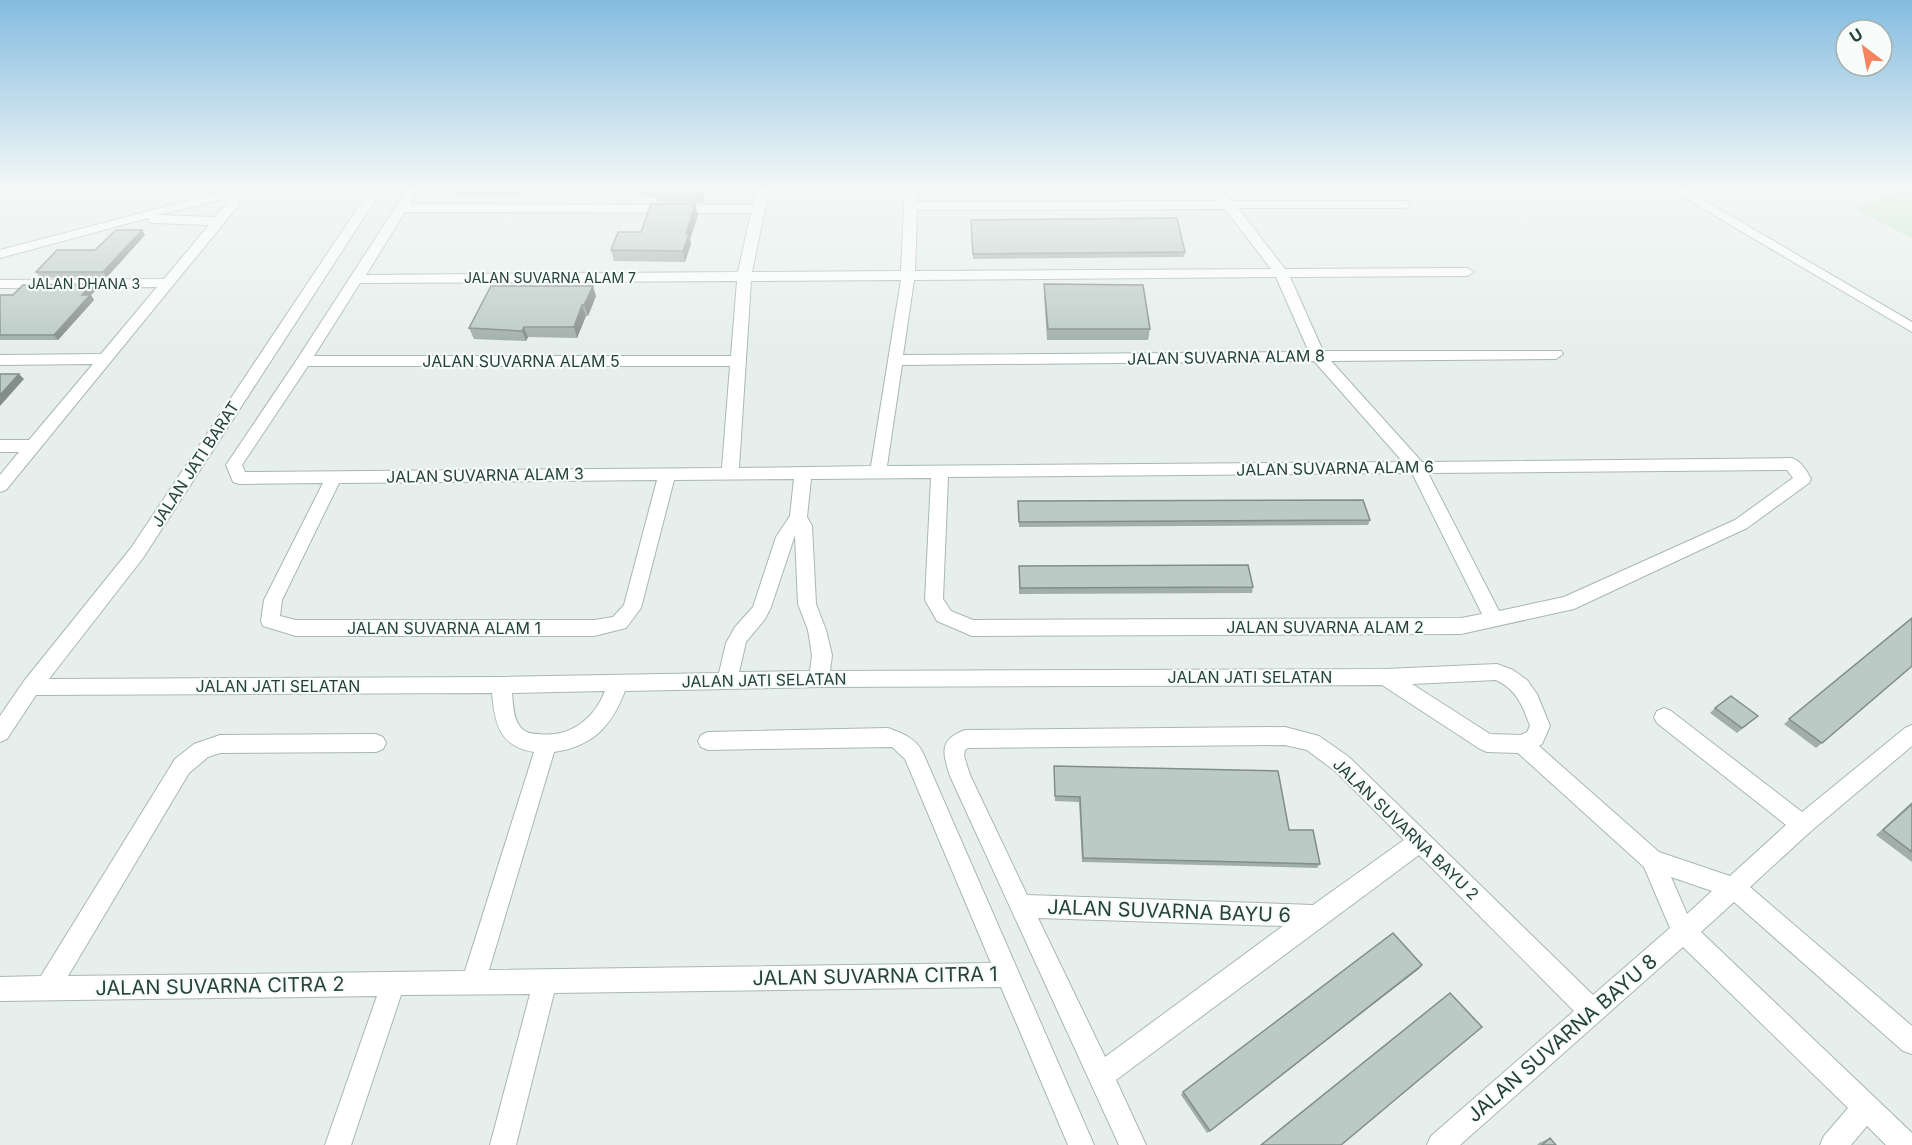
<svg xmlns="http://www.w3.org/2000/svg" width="1912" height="1145" viewBox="0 0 1912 1145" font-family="Inter,sans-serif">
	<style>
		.green { fill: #bfe0c8 }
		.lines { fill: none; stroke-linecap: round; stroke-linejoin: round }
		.minor-casing { stroke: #a8b8b2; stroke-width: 2 }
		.minor { fill: #fff; fill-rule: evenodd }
		.wall { fill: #a1aea9 }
		.shaded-wall { fill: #838d89 }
		.building { fill: #bbcac4; stroke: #838d89; stroke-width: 1.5 }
		.labels { text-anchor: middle; stroke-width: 4.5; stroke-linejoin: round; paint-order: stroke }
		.far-street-label { font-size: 14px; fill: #24423a; stroke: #f7fbf9 }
		.street-label { font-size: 16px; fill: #24423a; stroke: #f7fbf9 }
		.near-street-label { font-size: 20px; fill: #24423a; stroke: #f7fbf9 }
	</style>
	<rect width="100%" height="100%" fill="#e6efeb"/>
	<path class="green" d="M1912 188V238L1853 208 1910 188Z"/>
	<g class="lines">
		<g class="minor-casing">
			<path id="minor" d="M371 188H383L143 558 49 679 501 677 719 673 726 643 735 627 753 607 776 537 790 516 794 479 674 480 641 608 626 628 594 636H296L263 626 261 621 264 600 323 483 239 484 233 482 226 465 298 358 408 188H420L410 204 753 205 757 188H769L752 272 901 271 905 188H917V202L1218 201 1206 188H1219L1232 201H1408L1410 204 1408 207 1404 208H1238L1285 269 1467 268 1474 272 1467 276 1290 277 1323 351H1561L1563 354 1556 359 1331 361 1422 462 1792 458C1801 461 1807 471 1811 479L1809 483 1747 528 1574 609 1461 634 972 636 937 621 925 600 931 478 811 479 807 517 812 526 816 604 826 630 832 655 830 671 1385 669 1497 664 1513 670 1527 680 1537 694 1550 726 1542 744 1539 746 1659 852 1730 876 1786 825 1657 723 1654 717 1657 711 1664 708 1671 711 1802 812 1905 728 1912 725V746L1810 832 1750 887 1912 1026V1054L1903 1051 1734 902 1701 932 1912 1133V1145H1886L1867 1126 1851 1145H1820L1824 1136 1848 1108 1683 947 1460 1145H1427L1431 1136 1574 1011 1419 855 1116 1080 1146 1145H1119L950 776C943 753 938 740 965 730L1285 727 1319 736 1349 757 1593 995 1670 928 1644 867 1518 753 1487 752 1480 749 1382 685 819 687 625 691C611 727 593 746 554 752L489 970 991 963 905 759 892 747 708 750 701 747 698 741 701 735 708 732 888 728C902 733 916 738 923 753L1094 1145H1068L1001 987 554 993 516 1145H490L530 994 401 995 351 1145H325L377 996 0 1001V977L41 976 175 759 194 744 220 735 376 734 383 737 386 743 383 749 376 752 220 753 208 757 189 773 68 976 465 971 534 752C499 746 495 724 492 693L36 695 7 739 0 742V716L24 681 131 548ZM1225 209 1271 269 915 271 917 210ZM405 212 751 213 738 272 366 275ZM1276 277 1309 352 903 355 914 280ZM901 280 871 466 739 468 751 281ZM737 281 731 356H314L360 283ZM1314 361 1403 462 887 466 902 365ZM308 366H730L722 468 245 472 242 465ZM1787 470 1793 478 1735 520 1564 597 1499 611 1428 473ZM1412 473 1482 614 1461 618 973 620 951 611 943 599 948 477ZM657 480 624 605 613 617 594 620H296L280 616 282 600 339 483ZM795 535 798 604 808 630 812 655 810 671 739 672 746 642 765 619 771 607ZM1496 680C1516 689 1523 706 1530 726L1527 732 1521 735 1490 734 1412 684ZM605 691C594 719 570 738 539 734 531 734 524 733 519 725 513 717 513 703 512 693ZM1285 745 1307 750 1335 771 1404 840 1313 905 1027 895 970 775 964 756 965 750 968 748ZM1671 877 1712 891 1687 914ZM1038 918 1283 926 1105 1057Z
				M1520 188H1533L1525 193 1521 192Z
				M1668 188H1683L1912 322V332Z
				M229 190 241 196 237 207 6 490 0 492V475L19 452H0V440H29L93 364 0 365V355L101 354 157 287 0 288V280L164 279 209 225 154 223 149 222 148 218 0 258V250ZM228 198 227 203 215 217 158 215Z"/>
		</g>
		<use href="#minor" class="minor"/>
	</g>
	<path class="wall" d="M451 188H521L517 196 454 195Z
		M640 188H707L702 203 658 202 657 197H642Z
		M698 215 690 239 691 244 685 262 614 261 611 250Z
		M971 220 1185 252 1184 257 973 259Z
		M145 235 107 277 40 278 36 272 95 250Z
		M92 284 96 290 91 295 94 300 58 340H0V295H13Z
		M1044 284 1150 329 1148 340H1047L1044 295Z
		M596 296 588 316H586L577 338 528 337 526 341 474 339 469 328Z
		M1018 501 1370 520 1368 525 1019 527Z
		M1019 566 1253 587 1252 593 1019 594Z
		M1912 618V666L1816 748 1784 724Z
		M1715 708 1758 716 1737 733 1710 713Z
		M1054 766 1289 830 1320 864 1317 868 1082 862 1079 802 1055 801Z
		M1912 802V862L1876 835Z
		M1422 965 1207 1133 1181 1095 1183 1092Z
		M1550 1138 1556 1145H1537L1539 1143Z"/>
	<path class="shaded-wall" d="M514 188H521L517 196Z
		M702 188H707L702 203 700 194Z
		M695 204 698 215 690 239 691 244 685 262 683 251 686 234Z
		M142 230 145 235 107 277 103 272Z
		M92 284 96 290 91 295 94 300 58 340 54 335 82 295Z
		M593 286 596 296 588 316 584 305Z
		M582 305 586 316 577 338 574 327Z
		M524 327 528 337 526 341 522 331Z
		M19 374 24 379 0 406V395Z
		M1422 965 1419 969 1207 1133 1210 1131Z"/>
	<path class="building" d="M640 188H702L700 194H656L658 188Z
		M651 204H695L686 234H689L683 251 611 250 618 232H641Z
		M1177 218 1185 252 973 254 971 220Z
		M116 230H142L103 272H36L57 250H95Z
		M92 284 82 295H90L54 335H0V295H13L23 285Z
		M1044 284 1143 285 1150 329H1048Z
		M491 286H593L584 305H582L574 327H524L522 331 469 328Z
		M0 374H19L0 395Z
		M1363 500 1370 520 1019 522 1018 501Z
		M1248 565 1253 587 1020 588 1019 566Z
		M1912 618V666L1822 743 1789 719Z
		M1731 696 1758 716 1742 728 1715 708Z
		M1054 766 1278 771 1289 830H1313L1320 864 1083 858 1080 797 1055 796Z
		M1912 804V852L1883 830Z
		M1393 933 1422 965 1210 1131 1183 1092Z
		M1450 993 1482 1027 1341 1145H1261Z
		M1550 1138 1556 1145H1542Z"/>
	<linearGradient id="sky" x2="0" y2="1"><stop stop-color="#84bce0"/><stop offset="0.54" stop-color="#f4f8f6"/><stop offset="1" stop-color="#f4f8f6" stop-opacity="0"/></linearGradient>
	<rect width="1912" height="348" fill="url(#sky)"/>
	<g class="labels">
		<g class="far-street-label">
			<text x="550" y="283">JALAN SUVARNA ALAM 7</text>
			<text x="84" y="289">JALAN DHANA 3</text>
		</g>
		<g class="street-label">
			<text transform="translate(1226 357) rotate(-1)" y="6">JALAN SUVARNA ALAM 8</text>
			<text x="521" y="367">JALAN SUVARNA ALAM 5</text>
			<text transform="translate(195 464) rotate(-57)" y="6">JALAN JATI BARAT</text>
			<text transform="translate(1335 468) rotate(-1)" y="6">JALAN SUVARNA ALAM 6</text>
			<text transform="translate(485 475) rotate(-1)" y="6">JALAN SUVARNA ALAM 3</text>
			<text x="1325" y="633">JALAN SUVARNA ALAM 2</text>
			<text x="444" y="634">JALAN SUVARNA ALAM 1</text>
			<text x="1250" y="683">JALAN JATI SELATAN</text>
			<text transform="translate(764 680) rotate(-1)" y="6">JALAN JATI SELATAN</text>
			<text x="278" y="692">JALAN JATI SELATAN</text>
			<text transform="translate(1406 829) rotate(44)" y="6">JALAN SUVARNA BAYU 2</text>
		</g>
		<g class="near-street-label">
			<text transform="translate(1169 911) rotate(2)" y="7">JALAN SUVARNA BAYU 6</text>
			<text transform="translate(875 976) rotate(-1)" y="7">JALAN SUVARNA CITRA 1</text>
			<text transform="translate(220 986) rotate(-1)" y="7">JALAN SUVARNA CITRA 2</text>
			<text transform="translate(1562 1038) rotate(-41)" y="7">JALAN SUVARNA BAYU 8</text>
		</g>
	</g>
	<g transform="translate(1864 48) rotate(328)"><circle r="28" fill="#f7fbf9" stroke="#a3b1ad" stroke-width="1.5"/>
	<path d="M0-4.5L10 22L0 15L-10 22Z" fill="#f4845f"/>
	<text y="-9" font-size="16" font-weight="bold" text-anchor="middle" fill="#24423a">U</text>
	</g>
</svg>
